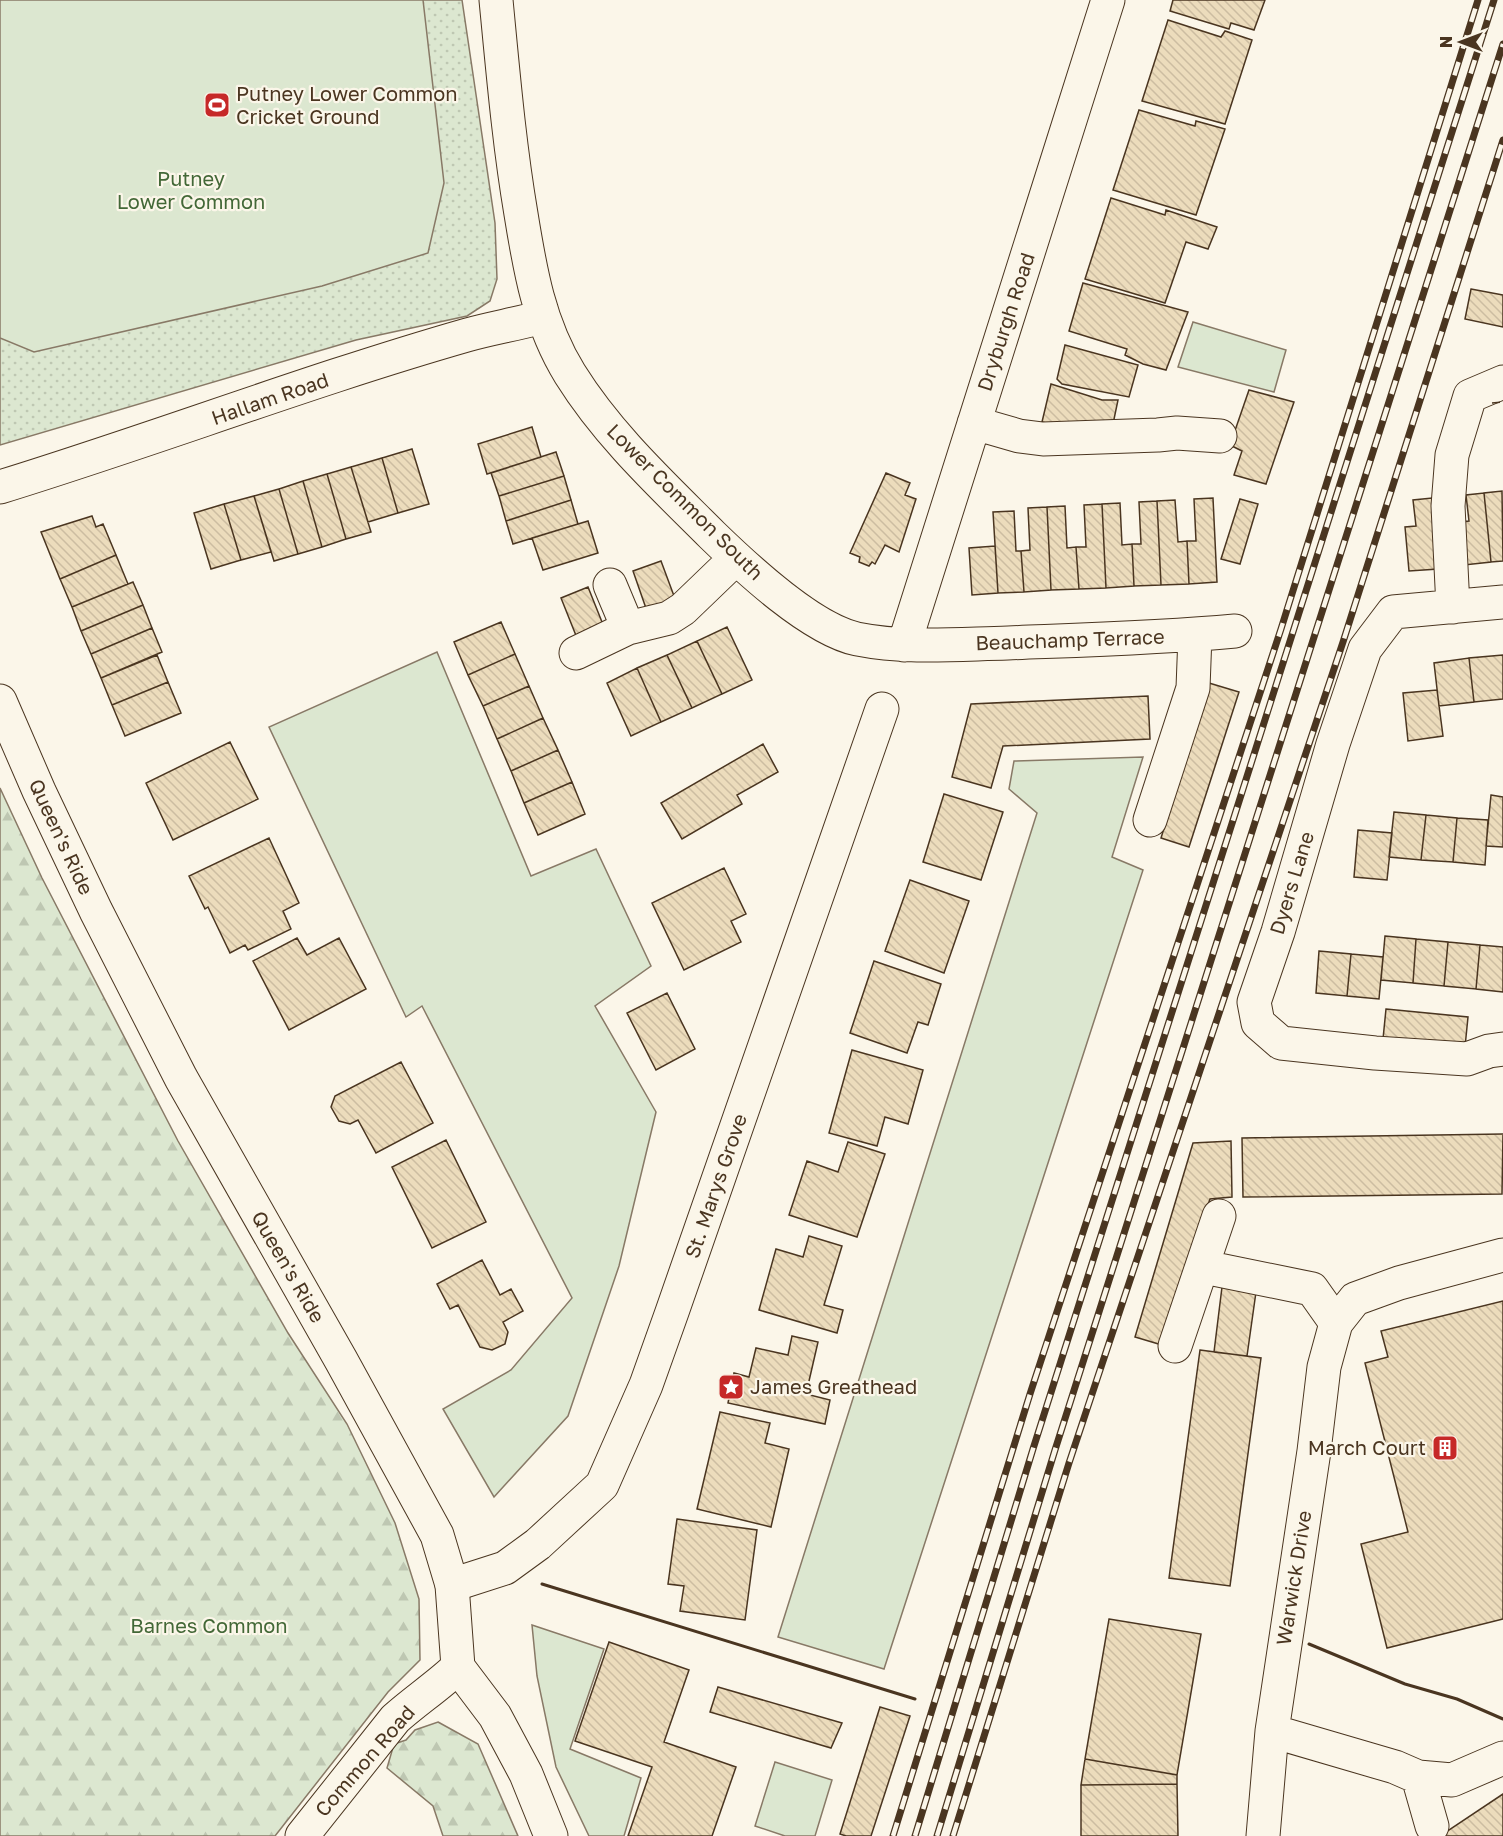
<svg xmlns="http://www.w3.org/2000/svg" width="1503" height="1836" viewBox="0 0 1503 1836" font-family="'Golos Text',sans-serif">
	<style>
		.grass { fill: url(#grass-dots); stroke: #887966; stroke-width: 1.5 }
		.forest { fill: url(#forest-firs); stroke: #887966; stroke-width: 1.5 }
		.garden { fill: #dce7d0; stroke: #887966; stroke-width: 1.5 }
		.building { fill: url(#building-back-hatch); stroke: #4a3520; stroke-width: 1.5 }
		.lines { fill: none; stroke-linecap: round; stroke-linejoin: round }
		.minor-casing { stroke: #4a3520; stroke-width: 35 }
		.major-casing { stroke: #4a3520; stroke-width: 35 }
		.minor { stroke: #fbf6e9; stroke-width: 33 }
		.major { stroke: #fbf6e9; stroke-width: 33 }
		.rail-casing { stroke: #4a3520; stroke-width: 7 }
		.rail { stroke: #fbf6e9; stroke-width: 4.5; stroke-dasharray: 14; stroke-linecap: butt }
		.fence { stroke: #4a3520; stroke-width: 1.5; stroke-dasharray: 8 3; stroke-linecap: butt }
		.wall { stroke: #4a3520; stroke-width: 3 }
		.labels { text-anchor: middle; stroke-width: 4.5; stroke-linejoin: round; paint-order: stroke }
		.poi-label { font-size: 20px; fill: #4a3520; stroke: #fbf6e9; text-anchor: start }
		.park-label { font-size: 20px; fill: #436837; stroke: #fbf6e9 }
		.street-label { font-size: 20px; fill: #4a3520; stroke: #fbf6e9 }
	</style>
	<defs>
		<pattern id="grass-dots" width="8" height="8" patternUnits="userSpaceOnUse" patternTransform="scale(1.5)"><rect width="8" height="8" fill="#dce7d0"/><path d="M2 2h.1M6 6h.1" fill="none" stroke="#bec7b2" stroke-width="1.8" stroke-linecap="round"/></pattern>
		<pattern id="forest-firs" width="22" height="20" patternUnits="userSpaceOnUse" patternTransform="scale(1.5)"><rect width="22" height="20" fill="#dce7d0"/><path d="M5 1l3.5 6h-7zM16 11l3.5 6h-7z" fill="#bec7b2"/></pattern>
		<pattern id="building-back-hatch" width="6" height="6" patternUnits="userSpaceOnUse" patternTransform="scale(1.5)"><rect width="6" height="6" fill="#ecdcbc"/><path d="M-1 5l2 2M0 0l6 6M5-1l2 2" fill="none" stroke="#ccbda1"/></pattern>
	</defs>
	<rect width="100%" height="100%" fill="#fbf6e9"/>
	<path class="grass" d="M0 0H462L495 223 497 279 490 301 467 316 356 340 0 445Z"/>
	<path class="forest" d="M0 788 42 878 178 1141 288 1333 347 1424 395 1523 419 1599 420 1660 388 1692 275 1836H0Z
		M438 1722 478 1744 518 1836H443L433 1806 387 1768 394 1744 406 1740 415 1730Z"/>
	<path class="garden" d="M0 0H423L444 183 428 253 322 286 34 352 0 338Z
		M1193 322 1286 350 1274 392 1178 367Z
		M437 652 531 876 596 849 651 966 595 1006 656 1112 619 1266 568 1416 494 1497 443 1409 511 1370 572 1298 422 1006 406 1017 269 727Z
		M1143 757 1112 857 1143 870 884 1669 778 1637 1037 813 1009 789 1014 761Z
		M532 1625 604 1649 570 1749 641 1778 624 1836H589L556 1767 537 1676Z
		M775 1762 832 1780 815 1836H785L755 1826Z"/>
	<path class="building" d="M1173 0H1265L1254 30 1231 23 1229 29 1170 11Z
		M1168 20 1221 37 1225 31 1252 40 1225 124 1142 101Z
		M1139 110 1195 126 1196 121 1225 129 1196 215 1113 190Z
		M1111 198 1165 215 1166 210 1217 227 1208 249 1186 242 1165 303 1085 279Z
		M1083 283 1188 312 1166 370 1143 364 1125 355 1127 349 1069 331Z
		M1471 289 1503 295V327L1465 319Z
		M1065 345 1138 365 1129 397 1062 384 1057 379Z
		M1051 384 1102 400H1118L1113 424 1060 426 1042 422Z
		M1249 390 1294 402 1266 484 1234 475 1242 451 1230 445Z
		M532 427 541 457 487 474 478 444Z
		M412 449 429 504 398 513 382 458Z
		M556 452 564 476 499 496 491 473Z
		M382 458 398 513 368 522 351 467Z
		M351 467 371 532 346 539 327 474Z
		M886 473 910 483 905 495 916 499 899 552 885 545 875 564 872 562 869 566 859 562 860 557 850 553Z
		M327 474 346 539 322 547 303 481Z
		M564 476 571 500 506 521 499 496Z
		M303 481 322 547 298 554 279 489Z
		M279 489 298 554 274 561 254 496Z
		M1502 491 1503 561 1491 562 1484 493Z
		M1484 493 1491 562 1464 565 1460 522 1469 521 1466 495Z
		M254 496 271 552 241 560 224 504Z
		M1213 498 1217 582 1189 584 1187 541H1196L1194 499Z
		M1432 498 1438 569 1409 571 1405 527 1416 526 1413 500Z
		M1240 499 1258 504 1240 564 1221 559Z
		M571 500 578 524 513 544 506 521Z
		M1175 500 1178 542 1187 541 1189 584 1161 585 1157 501Z
		M1157 501 1161 585 1134 586 1132 544H1141L1139 502Z
		M1120 503 1122 545 1132 544 1134 586 1106 588 1102 504Z
		M224 504 241 560 211 569 194 513Z
		M1102 504 1106 588 1079 589 1076 547H1086L1084 505Z
		M1065 506 1067 548 1076 547 1079 589 1051 590 1047 507Z
		M1047 507 1051 590 1024 592 1021 551 1030 550 1028 508Z
		M1014 511 1016 551H1021L1024 592 998 593 993 512Z
		M92 516 96 527 103 524 116 555 60 579 41 532Z
		M588 521 598 553 543 570 532 538Z
		M995 546 998 593 972 595 969 548Z
		M116 555 128 584 72 607 60 579Z
		M661 561 677 604 648 614 633 571Z
		M133 582 143 605 81 631 72 607Z
		M588 587 604 627 577 638 561 598Z
		M143 605 152 628 91 654 81 631Z
		M501 622 515 654 468 675 454 642Z
		M727 627 752 680 722 694 697 641Z
		M152 628 162 652 101 678 91 654Z
		M697 641 722 694 692 708 667 655Z
		M515 654 529 686 483 706 468 675Z
		M157 655 168 682 112 705 101 678Z
		M667 655 692 708 661 722 637 668Z
		M1503 655V699L1474 702 1469 658Z
		M1469 658 1474 702 1439 706 1434 663Z
		M637 668 661 722 631 736 607 683Z
		M168 682 181 713 125 736 112 705Z
		M1209 683 1239 692 1189 847 1161 838Z
		M529 686 543 718 497 739 483 706Z
		M1437 690 1443 736 1408 741 1403 693Z
		M1148 696 1150 739 1003 746 991 788 952 777 971 704Z
		M543 718 558 750 511 771 497 739Z
		M230 742 258 799 173 840 146 783Z
		M763 744 778 772 737 795 742 804 682 839 661 803Z
		M558 750 572 782 524 803 511 771Z
		M572 782 585 814 538 835 524 803Z
		M944 794 1003 812 981 880 923 862Z
		M1491 795 1503 797V847L1486 846Z
		M1394 812 1426 815 1421 860 1389 857Z
		M1426 815 1457 818 1453 862 1421 860Z
		M1457 818 1488 820 1485 865 1453 862Z
		M1358 830 1392 833 1387 880 1354 877Z
		M269 838 299 903 283 911 291 929 248 950 245 945 230 953 208 907 205 909 189 876Z
		M724 868 746 914 731 921 741 942 684 970 652 903Z
		M910 880 969 901 944 973 885 951Z
		M1385 936 1416 939 1413 983 1381 980Z
		M297 938 307 955 339 938 366 989 289 1030 253 961Z
		M1416 939 1448 942 1444 986 1413 983Z
		M1448 942 1480 945 1476 989 1444 986Z
		M1480 945 1503 947V992L1476 989Z
		M1319 951 1351 954 1347 996 1316 993Z
		M1351 954 1383 957 1379 999 1347 996Z
		M874 961 941 984 928 1025 918 1022 907 1053 850 1033Z
		M667 993 695 1049 656 1070 627 1013Z
		M1386 1009 1468 1017 1465 1047 1383 1039Z
		M852 1050 923 1070 908 1124 885 1117 877 1146 829 1133Z
		M401 1062 433 1123 376 1153 358 1120 350 1124 339 1121 331 1107 335 1096Z
		M1503 1134 1502 1194 1243 1197 1242 1138Z
		M446 1140 486 1222 432 1248 392 1167Z
		M1231 1141 1232 1197 1210 1199 1162 1345 1135 1337 1193 1143Z
		M848 1142 885 1154 857 1237 789 1215 807 1161 838 1172Z
		M809 1236 842 1246 824 1305 843 1310 837 1333 759 1310 776 1249 803 1257Z
		M482 1260 500 1295 511 1289 523 1311 503 1322 508 1332 505 1344 492 1350 480 1347 458 1305 450 1309 437 1284Z
		M1222 1287 1256 1292 1247 1356 1214 1352Z
		M1503 1301V1619L1387 1648 1361 1544 1408 1532 1365 1363 1388 1357 1381 1331Z
		M792 1336 818 1342 806 1394 830 1400 825 1424 728 1403 734 1373 749 1377 756 1348 788 1355Z
		M1200 1350 1261 1358 1230 1586 1169 1578Z
		M720 1412 770 1423 765 1443 789 1449 771 1527 697 1509Z
		M677 1519 757 1530 745 1620 680 1611 684 1586 668 1584Z
		M1109 1619 1201 1634 1177 1775 1085 1759Z
		M609 1642 689 1670 664 1742 736 1767 712 1836H628L652 1767 575 1741Z
		M718 1687 842 1723 831 1748 710 1712Z
		M880 1707 910 1716 871 1836H846L840 1834Z
		M1085 1759 1177 1775V1784L1081 1785Z
		M1177 1784 1178 1836H1081V1785Z
		M1503 1794V1836H1440Z"/>
	<g class="lines">
		<g class="minor-casing">
			<path id="minor" d="M496 0C503 72 509 143 521 214 530 270 539 324 570 374 608 435 661 484 712 535 746 568 811 629 857 639 907 649 959 644 1008 643 1084 640 1159 638 1235 631
				M974 423 1019 436 1043 439 1158 435 1177 433 1220 436
				M0 487C156 439 310 380 467 335 492 328 517 324 542 317
				M610 585 628 628
				M1503 602 1393 612 1365 649 1333 744 1278 932 1254 1002 1258 1023 1281 1043 1375 1053 1467 1059 1489 1051 1503 1049
				M1453 607 1448 506 1452 455 1470 396 1503 382
				M904 645 1108 0
				M576 653 628 628 669 618 683 609 736 558
				M1150 820 1193 688 1195 635
				M1204 1267 1312 1289 1336 1323 1355 1299 1399 1283 1503 1255
				M1175 1346 1219 1216
				M452 1585 505 1568 538 1544 602 1485 646 1385 672 1312 882 709
				M1272 1731 1395 1767 1418 1777 1432 1826
				M1418 1777 1452 1780 1503 1758
				M302 1836 395 1719C415 1701 438 1686 458 1667
				M1263 1836 1272 1731 1314 1451 1324 1367 1336 1323"/>
		</g>
		<g class="major-casing">
			<path id="major" d="M0 701 39 791 96 911 181 1078 341 1360 437 1535 452 1585 458 1667 495 1716 526 1774 551 1836"/>
		</g>
		<use href="#minor" class="minor"/>
		<use href="#major" class="major"/>
		<g class="rail-casing">
			<path id="rail" d="M893 1836 1030 1394 1281 629 1478 0
				M915 1836 1033 1449 1494 0
				M937 1836 1055 1450 1503 44
				M953 1836 1069 1463 1343 642 1503 140"/>
		</g>
		<use href="#rail" class="rail"/>
		<path class="fence" d="M1492 403 1503 402"/>
		<path class="wall" d="M542 1584 915 1699
			M1309 1644 1405 1684 1457 1699 1503 1719"/>
	</g>
	<defs>
		<g id="stadium-square" transform="scale(1.35)"><rect x="-9" y="-9" width="18" height="18" rx="4" fill="#c62828" stroke="#fbf6e9"/><path d="M0-5a6.5 5 0 1 0 0 10a6.5 5 0 1 0 0-10ZM-3.5-1.8h7v3.6h-7Z" fill="#fff"/></g>
		<g id="sight-square" transform="scale(1.35)"><rect x="-9" y="-9" width="18" height="18" rx="4" fill="#c62828" stroke="#fbf6e9"/><path d="M0-6L1.8-2.2L6-1.7L2.9 1.2L3.7 5.4L0 3.3L-3.7 5.4L-2.9 1.2L-6-1.7L-1.8-2.2Z" fill="#fff"/></g>
		<g id="building-square" transform="scale(1.35)"><rect x="-9" y="-9" width="18" height="18" rx="4" fill="#c62828" stroke="#fbf6e9"/><path d="M-4-6H4V6H1V3H-1V6H-4ZM-2.5-4.3h1.7v1.8h-1.7ZM.8-4.3h1.7v1.8H.8ZM-2.5-1h1.7V.8h-1.7ZM.8-1h1.7V.8H.8Z" fill="#fff"/></g>
	</defs>
	<g fill-rule="evenodd">
		<use href="#stadium-square" x="217" y="105"/>
		<use href="#sight-square" x="731" y="1387"/>
		<use href="#building-square" x="1445" y="1448"/>
	</g>
	<g class="labels">
		<g class="poi-label">
			<text x="236" y="101">Putney Lower Common<tspan x="236" dy="23">Cricket Ground</tspan></text>
			<text x="750" y="1394">James Greathead</text>
			<text x="1426" y="1455" text-anchor="end">March Court</text>
		</g>
		<g class="park-label">
			<text x="191" y="186">Putney<tspan x="191" dy="23">Lower Common</tspan></text>
			<text x="209" y="1633">Barnes Common</text>
		</g>
		<g class="street-label">
			<text transform="translate(1006 322) rotate(-72)" y="7">Dryburgh Road</text>
			<text transform="translate(270 399) rotate(-19)" y="7">Hallam Road</text>
			<text transform="translate(685 502) rotate(45)" y="7">Lower Common South</text>
			<text transform="translate(1070 640) rotate(-2)" y="7">Beauchamp Terrace</text>
			<text transform="translate(61 837) rotate(65)" y="7">Queen's Ride</text>
			<text transform="translate(1292 883) rotate(-73)" y="7">Dyers Lane</text>
			<text transform="translate(716 1186) rotate(-71)" y="7">St. Marys Grove</text>
			<text transform="translate(288 1267) rotate(60)" y="7">Queen's Ride</text>
			<text transform="translate(1294 1578) rotate(-81)" y="7">Warwick Drive</text>
			<text transform="translate(365 1761) rotate(-49)" y="7">Common Road</text>
		</g>
	</g>
	<g transform="translate(1461 42) rotate(270)" stroke="#fbf6e9" stroke-width="4.5" paint-order="stroke">
	<path d="M0-4.5L10 22L0 15L-10 22Z" fill="#4a3520"/>
	<text y="-9" font-size="16" font-weight="bold" text-anchor="middle" fill="#4a3520">N</text>
	</g>
</svg>
